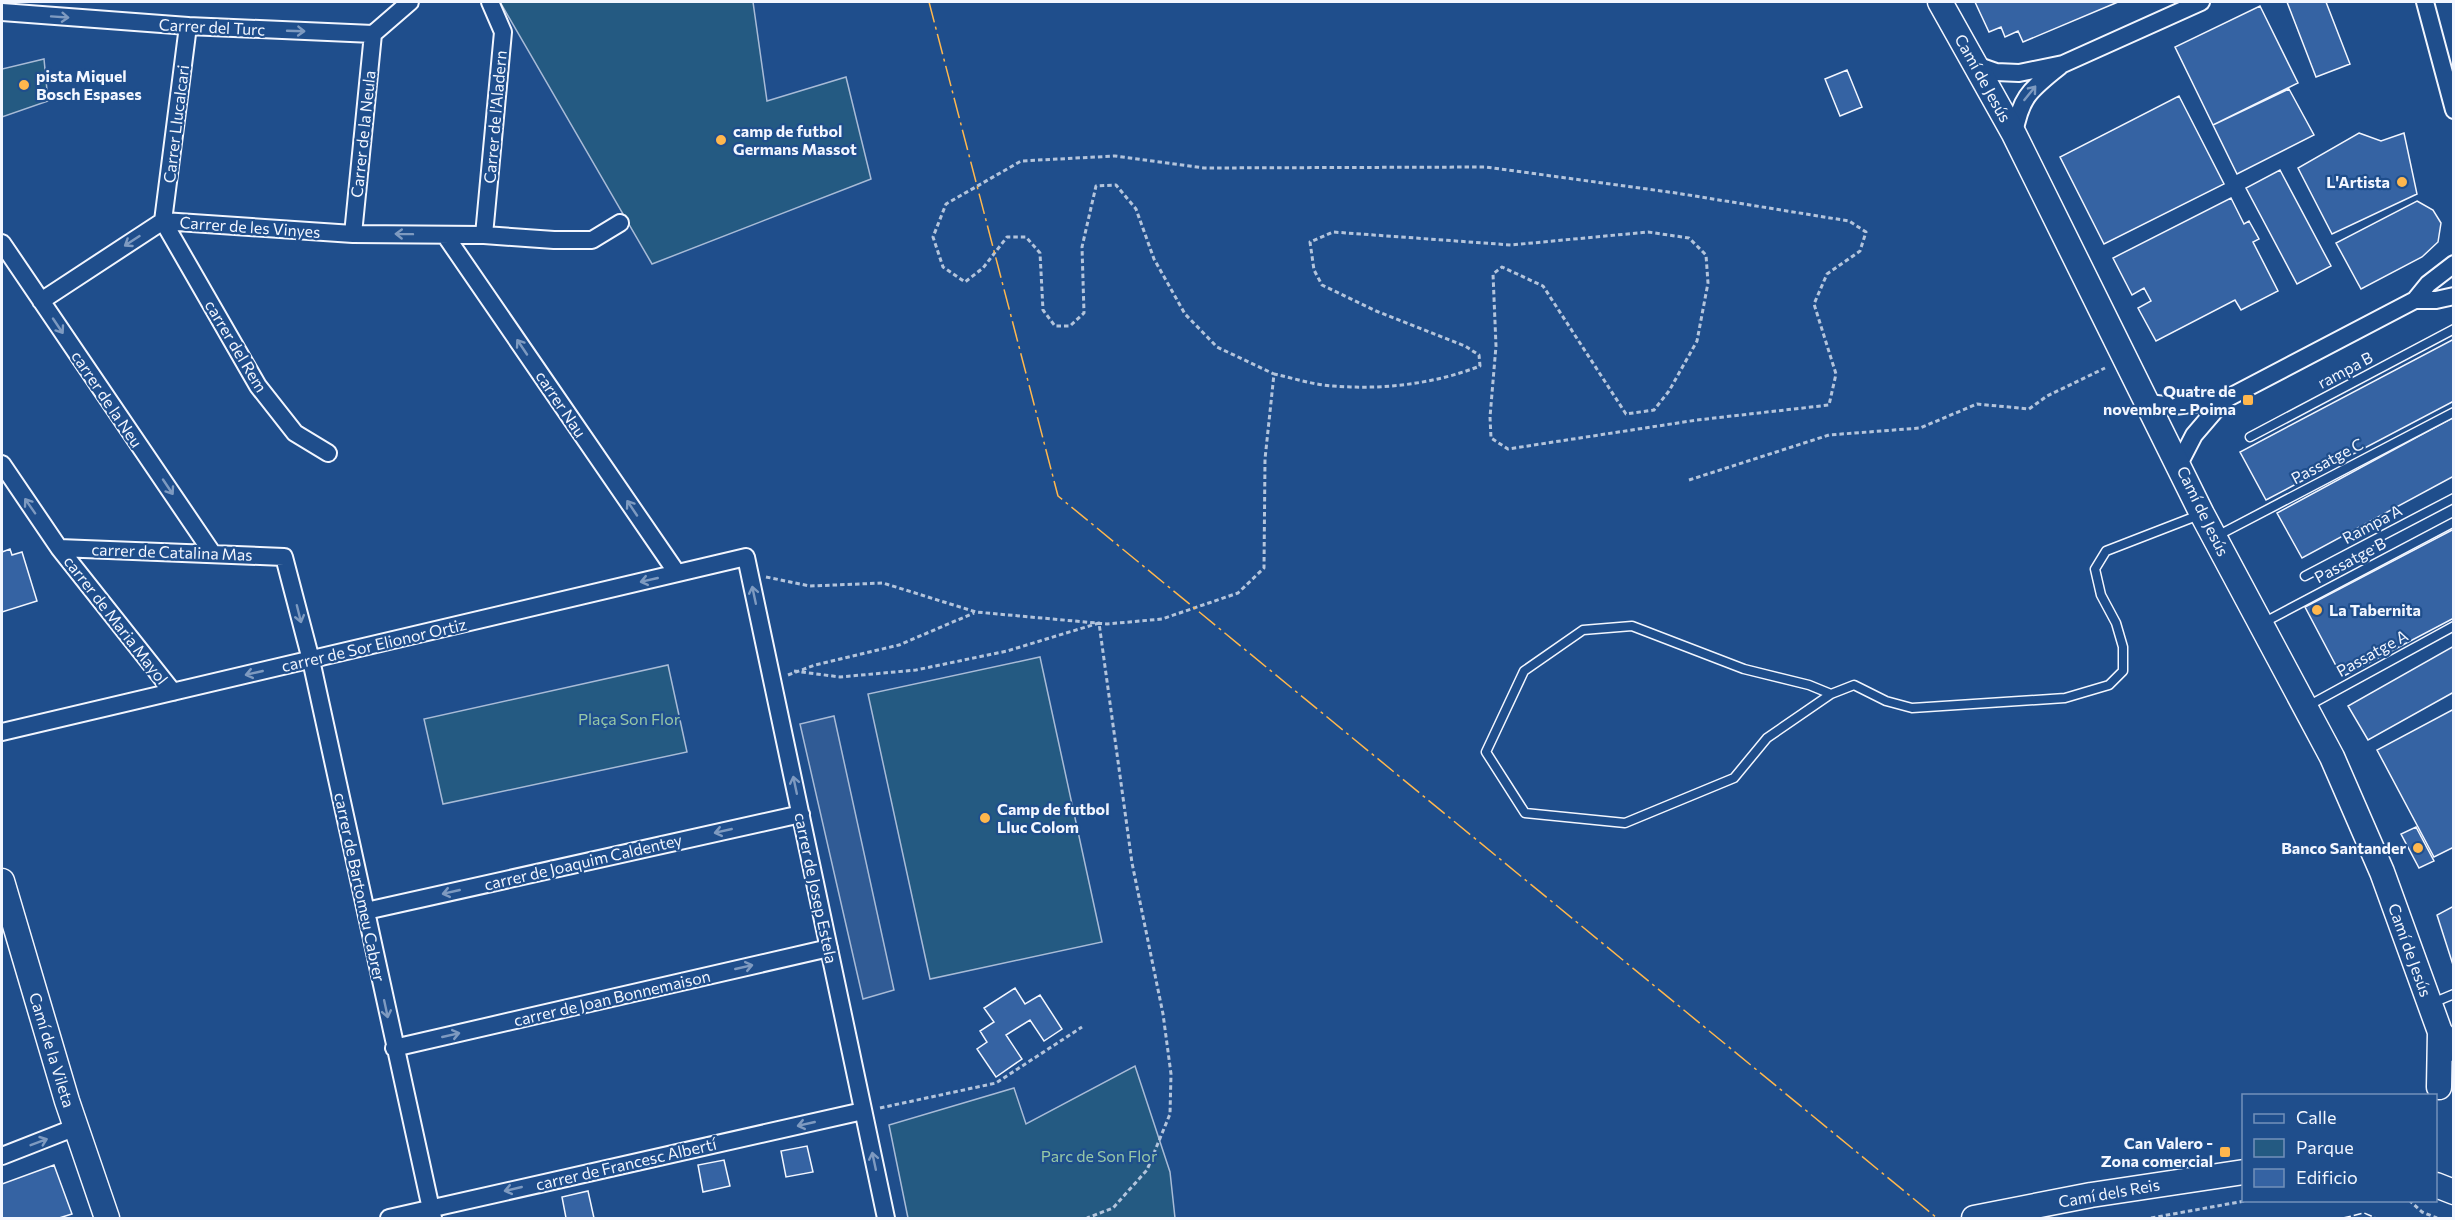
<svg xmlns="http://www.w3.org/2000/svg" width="2455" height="1220" viewBox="0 0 2455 1220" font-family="Commissioner,sans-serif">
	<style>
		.green { fill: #245a82; stroke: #a8bbd7; stroke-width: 1.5 }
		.parking { fill: #305b95; stroke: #a8bbd7; stroke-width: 1.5 }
		.building { fill: #3563a3; stroke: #f2f6ff; stroke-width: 1.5 }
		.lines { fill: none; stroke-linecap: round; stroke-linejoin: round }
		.lane-casing { stroke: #f2f6ff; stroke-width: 11 }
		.street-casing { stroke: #f2f6ff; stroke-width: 20 }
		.secondary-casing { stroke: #f2f6ff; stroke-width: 27 }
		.path { stroke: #b3c4dc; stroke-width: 3; stroke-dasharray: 4.5 3; stroke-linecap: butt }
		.lane { stroke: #1f4e8c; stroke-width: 8 }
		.street { stroke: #1f4e8c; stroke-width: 16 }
		.secondary { stroke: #1f4e8c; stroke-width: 24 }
		.fence { stroke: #f2f6ff; stroke-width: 1.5; stroke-dasharray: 8 3; stroke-linecap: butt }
		.power { stroke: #ffb74d; stroke-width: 1.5; stroke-dasharray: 21 4.5 3 4.5; stroke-linecap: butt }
		.oneway { stroke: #7e9ac0 }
		.poi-dot { fill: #ffb74d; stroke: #1f4e8c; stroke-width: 2 }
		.labels { text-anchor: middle; stroke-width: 4.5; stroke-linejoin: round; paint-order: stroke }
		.street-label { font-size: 16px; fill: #f2f6ff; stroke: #1f4e8c }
		.poi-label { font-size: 16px; font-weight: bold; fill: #f2f6ff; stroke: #1f4e8c; text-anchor: start }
		.park-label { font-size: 16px; fill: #97c8a6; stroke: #1f4e8c }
	</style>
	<rect width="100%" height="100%" fill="#1f4e8c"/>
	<path class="green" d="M500 2H753L767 101 846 77 871 179 652 264Z
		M44 59 48 101 2 117V69Z
		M1040 657 1102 942 930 979 868 694Z
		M668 665 687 752 443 804 424 719Z
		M1135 1066 1170 1172 1175 1218H908L889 1125 1014 1088 1026 1124Z"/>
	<path class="parking" d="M834 716 894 990 863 999 800 724Z"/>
	<path class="building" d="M1975 2H2118L2023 42 2018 31 2005 37 2001 27 1989 32Z
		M2287 2H2326L2350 64 2316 77Z
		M2260 6 2298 83 2213 125 2175 47Z
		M1847 70 1862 107 1840 116 1825 79Z
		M2289 89 2314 135 2237 174 2213 125Z
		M2179 96 2224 184 2104 244 2060 157Z
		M2359 133 2381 141 2404 133 2417 194 2332 234 2298 168Z
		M2280 170 2331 266 2297 284 2246 188Z
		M2231 198 2244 224 2249 221 2259 239 2253 242 2278 291 2241 310 2235 300 2156 341 2138 308 2151 301 2144 288 2132 295 2113 258Z
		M2417 201 2433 210 2441 223 2438 242 2422 257 2361 289 2336 243Z
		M2454 339V401L2266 500 2240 452Z
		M2454 417V476L2302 558 2277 513Z
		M2454 529V618L2342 677 2305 607Z
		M10 549 12 555 22 552 37 601 2 612V552Z
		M2454 646V692L2368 740 2348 706Z
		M2454 709V847L2434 857 2377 750Z
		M2416 827 2434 861 2419 868 2401 834Z
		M2454 906V968L2437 915Z
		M1015 988 1025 1004 1040 995 1062 1029 1044 1041 1030 1020 1006 1035 1022 1059 996 1077 977 1049 987 1042 980 1031 994 1022 984 1008Z
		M807 1146 813 1172 786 1177 781 1151Z
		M724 1160 730 1186 703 1192 698 1165Z
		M54 1165 72 1214 59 1218H2V1184Z
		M588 1191 594 1218H566L562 1197Z"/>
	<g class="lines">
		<g class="lane-casing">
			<path id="lane" d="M2250 437 2454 329
				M2215 537 2454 412
				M2305 576 2454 498
				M2261 624 2454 522
				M1831 694 1767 738 1734 778 1625 823 1525 813 1486 752 1524 671 1583 630 1632 626 1744 669 1809 685 1831 694 1854 685 1886 701 1912 708 2065 698 2109 685 2123 671V647L2116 623 2101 595 2095 569 2106 551 2199 515
				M2306 707 2454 626
				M2430 1004 2454 994"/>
		</g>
		<g class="street-casing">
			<path id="street" d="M2425 2 2454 110
				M2 12 188 26 373 34 410 2
				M188 26 163 221 258 386 295 433 328 453
				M1976 65 1996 72 2019 73 2063 64 2201 2
				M2014 134C2021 95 2031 90 2060 66
				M353 234 373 34
				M445 235 677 573
				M484 235 503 32 490 2
				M2 243 213 554
				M2415 300H2436L2454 296
				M41 301 163 221 353 234 484 235 554 240H592L620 223
				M2148 403 2174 406 2224 400 2415 300 2428 284 2454 264
				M2 464 59 548 173 692
				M2179 464 2194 435 2224 400
				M59 548 284 557 311 660 433 1218
				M2 732 746 557 886 1218
				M366 911 801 814
				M394 1048 829 948
				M2 1156 76 1127
				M389 1218 863 1111"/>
		</g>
		<g class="secondary-casing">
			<path id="secondary" d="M1940 2 2014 134 2202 514 2332 757 2382 872 2440 1032 2454 1049
				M2 881 67 1101 107 1218
				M2439 1087 2440 1032
				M2436 1185 2454 1192
				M1974 1218 2091 1195 2244 1172"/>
		</g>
		<path class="path" d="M1689 480 1829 435 1920 428 1977 404 2029 409 2047 396 2105 368
			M766 577 810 586 883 583 976 612 1107 624 1162 619 1238 593 1264 568 1265 459 1274 374C1293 378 1314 385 1333 386 1383 390 1434 384 1480 366L1479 355 1465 346 1376 311 1322 285 1314 270 1310 242 1333 232 1511 245 1648 232 1689 238 1706 255 1708 283 1697 341 1669 391 1654 410 1626 414 1543 286 1502 267 1493 274 1496 346 1490 417 1491 438 1508 449 1697 420 1829 405 1836 374 1814 304 1827 274 1860 251 1866 232 1849 221 1676 193 1486 167 1204 168 1115 156 1021 161 946 204 933 237 943 267 965 282 983 268 1007 237H1026L1040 253 1043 310 1055 326H1070L1084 313 1082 247 1096 186 1116 185 1136 209 1154 259 1185 314 1217 347 1274 374
			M794 671 840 677 916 670 1007 651 1099 623 1132 863 1163 1014 1171 1074 1170 1114 1147 1170 1113 1208 1087 1218
			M788 675 815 665 899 645 974 613
			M880 1108 996 1083 1082 1027
			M2409 1200 2422 1212 2437 1218
			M2151 1218 2250 1200"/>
		<use href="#lane" class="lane"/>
		<use href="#street" class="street"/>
		<use href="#secondary" class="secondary"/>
		<path class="fence" d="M2343 1218 2364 1213 2376 1218"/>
		<path class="power" d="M929 2 1058 496 1937 1218"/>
	</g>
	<defs><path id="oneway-shaft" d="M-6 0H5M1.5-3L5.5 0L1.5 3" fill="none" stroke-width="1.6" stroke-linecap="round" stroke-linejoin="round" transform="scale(1.5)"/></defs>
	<g class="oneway">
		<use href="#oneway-shaft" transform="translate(60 17) rotate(4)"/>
		<use href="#oneway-shaft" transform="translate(296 31) rotate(2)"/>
		<use href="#oneway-shaft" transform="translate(2030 93) rotate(-51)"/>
		<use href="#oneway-shaft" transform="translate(404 234) rotate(-179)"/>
		<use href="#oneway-shaft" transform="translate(132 241) rotate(147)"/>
		<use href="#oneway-shaft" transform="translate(58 326) rotate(56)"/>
		<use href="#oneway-shaft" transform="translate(522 347) rotate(-124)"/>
		<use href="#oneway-shaft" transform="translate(168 487) rotate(56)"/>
		<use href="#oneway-shaft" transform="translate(30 506) rotate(-125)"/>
		<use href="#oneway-shaft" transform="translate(632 508) rotate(-124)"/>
		<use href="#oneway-shaft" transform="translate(649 580) rotate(167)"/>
		<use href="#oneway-shaft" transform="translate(754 595) rotate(-102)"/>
		<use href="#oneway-shaft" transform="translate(299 614) rotate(76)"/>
		<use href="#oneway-shaft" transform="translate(254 673) rotate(167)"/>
		<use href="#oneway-shaft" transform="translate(795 785) rotate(-102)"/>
		<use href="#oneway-shaft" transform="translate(723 831) rotate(167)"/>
		<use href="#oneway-shaft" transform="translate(451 892) rotate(167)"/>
		<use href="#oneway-shaft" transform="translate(744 967) rotate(-13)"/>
		<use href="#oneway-shaft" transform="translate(386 1009) rotate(78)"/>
		<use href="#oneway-shaft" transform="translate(451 1035) rotate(-13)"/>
		<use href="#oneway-shaft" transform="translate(806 1124) rotate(167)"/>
		<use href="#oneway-shaft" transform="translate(39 1142) rotate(-21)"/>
		<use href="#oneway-shaft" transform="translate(874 1161) rotate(-102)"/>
		<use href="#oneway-shaft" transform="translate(513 1189) rotate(167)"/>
	</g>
	<g class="poi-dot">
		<circle cx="24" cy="85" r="6"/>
		<circle cx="721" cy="140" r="6"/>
		<circle cx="2402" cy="182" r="6"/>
		<rect x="2242" y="394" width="12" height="12" rx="3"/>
		<circle cx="2317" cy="610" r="6"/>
		<circle cx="985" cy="818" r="6"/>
		<circle cx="2418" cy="848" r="6"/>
		<rect x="2219" y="1146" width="12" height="12" rx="3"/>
	</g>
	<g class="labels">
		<g class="street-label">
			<text transform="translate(212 27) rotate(3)" y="6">Carrer del Turc</text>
			<text transform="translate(1983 78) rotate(61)" y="6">Camí de Jesús</text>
			<text transform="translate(495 117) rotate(-85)" y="6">Carrer de l'Aladern</text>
			<text transform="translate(176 124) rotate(-83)" y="6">Carrer Llucalcari</text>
			<text transform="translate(363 134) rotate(-84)" y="6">Carrer de la Neula</text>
			<text transform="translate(250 227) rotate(4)" y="6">Carrer de les Vinyes</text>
			<text transform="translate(236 346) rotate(59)" y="6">carrer del Rem</text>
			<text transform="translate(2345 370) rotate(-28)" y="6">rampa B</text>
			<text transform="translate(107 399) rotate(56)" y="6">carrer de la Neu</text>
			<text transform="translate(561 404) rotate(56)" y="6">carrer Nau</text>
			<text transform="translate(2327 461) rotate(-28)" y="6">Passatge C</text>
			<text transform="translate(2203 511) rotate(64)" y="6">Camí de Jesús</text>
			<text transform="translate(2372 524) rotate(-28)" y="6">Rampa A</text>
			<text transform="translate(172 552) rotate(2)" y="6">carrer de Catalina Mas</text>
			<text transform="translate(2350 560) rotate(-28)" y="6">Passatge B</text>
			<text transform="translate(116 620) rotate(52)" y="6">carrer de Maria Mayol</text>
			<text transform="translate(374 645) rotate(-13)" y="6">carrer de Sor Elionor Ortiz</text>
			<text transform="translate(2372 653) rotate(-29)" y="6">Passatge A</text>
			<text transform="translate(583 862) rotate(-13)" y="6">carrer de Joaquim Caldentey</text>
			<text transform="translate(360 887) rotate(78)" y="6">carrer de Bartomeu Cabrer</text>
			<text transform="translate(816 888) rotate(78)" y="6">carrer de Josep Estela</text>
			<text transform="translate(2410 950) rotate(70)" y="6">Camí de Jesús</text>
			<text transform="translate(612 998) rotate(-13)" y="6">carrer de Joan Bonnemaison</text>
			<text transform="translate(52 1050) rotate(73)" y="6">Camí de la Vileta</text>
			<text transform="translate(626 1164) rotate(-13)" y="6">carrer de Francesc Albertí</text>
			<text transform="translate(2109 1193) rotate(-10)" y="6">Camí dels Reis</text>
		</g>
		<g class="poi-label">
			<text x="36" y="82">pista Miquel<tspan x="36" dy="18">Bosch Espases</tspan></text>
			<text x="733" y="137">camp de futbol<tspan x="733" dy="18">Germans Massot</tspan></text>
			<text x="2390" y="188" text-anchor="end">L'Artista</text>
			<text x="2236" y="397" text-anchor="end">Quatre de<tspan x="2236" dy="18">novembre - Poima</tspan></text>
			<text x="2329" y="616">La Tabernita</text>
			<text x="997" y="815">Camp de futbol<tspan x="997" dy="18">Lluc Colom</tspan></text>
			<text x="2406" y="854" text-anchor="end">Banco Santander</text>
			<text x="2213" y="1149" text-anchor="end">Can Valero -<tspan x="2213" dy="18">Zona comercial</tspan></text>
		</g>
		<g class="park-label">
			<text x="629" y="725">Plaça Son Flor</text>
			<text x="1099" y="1162">Parc de Son Flor</text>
		</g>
	</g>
	<rect width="2455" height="1220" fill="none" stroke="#f2f6ff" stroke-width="6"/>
	<rect x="2242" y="1094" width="195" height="108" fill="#1f4e8c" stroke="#7391ba" stroke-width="1.5"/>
	<rect x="2254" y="1114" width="30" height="9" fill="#1f4e8c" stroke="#7391ba" stroke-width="1.5"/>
	<text x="2296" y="1124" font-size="18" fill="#f2f6ff">Calle</text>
	<rect x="2254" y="1139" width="30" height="18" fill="#245a82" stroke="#7391ba" stroke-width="1.5"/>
	<text x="2296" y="1154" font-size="18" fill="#f2f6ff">Parque</text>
	<rect x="2254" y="1169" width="30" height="18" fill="#3563a3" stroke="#7391ba" stroke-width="1.5"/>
	<text x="2296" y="1184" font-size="18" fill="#f2f6ff">Edificio</text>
</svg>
